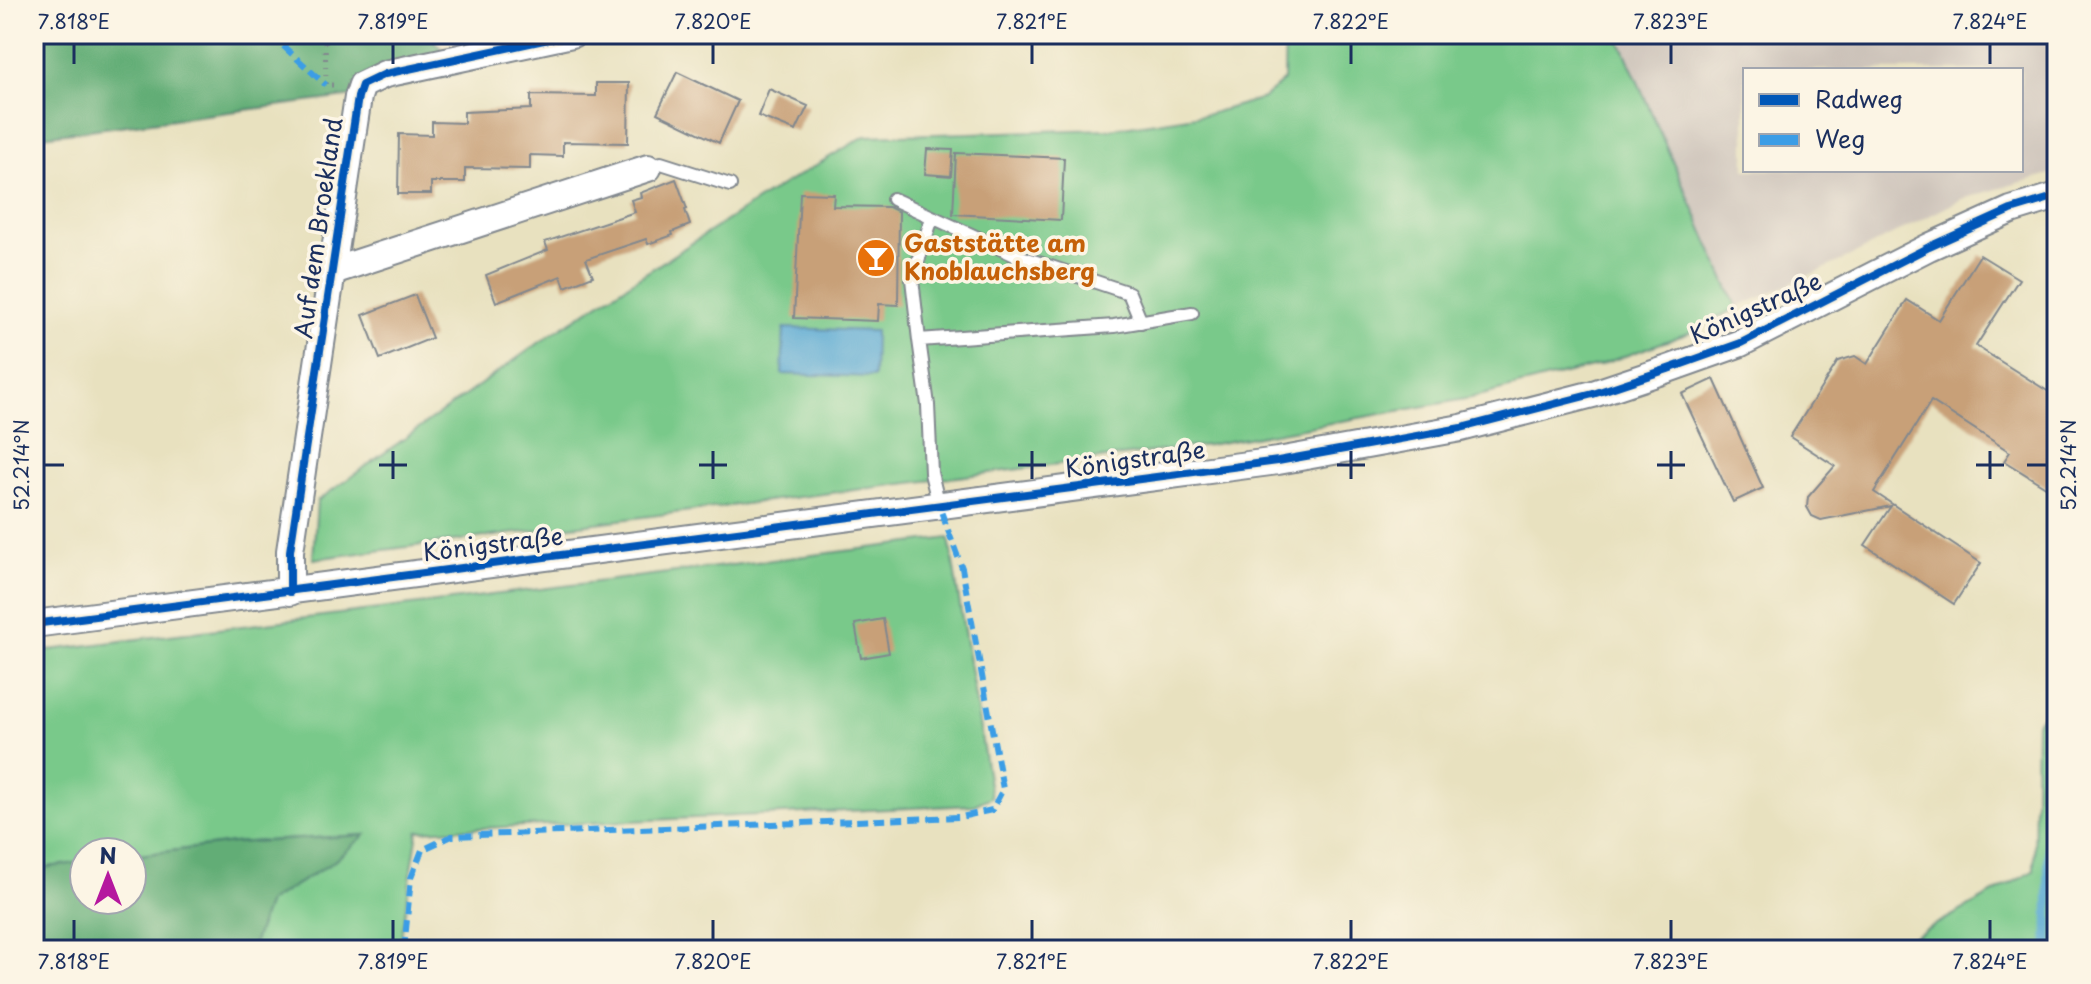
<svg xmlns="http://www.w3.org/2000/svg" width="2091" height="984" viewBox="0 0 2091 984" font-family="'Playpen Sans',sans-serif">
	<style>
		.industrial { fill: #ccc2b9; fill-rule: evenodd }
		.green { fill: #79c98a; stroke: #4a7c74; stroke-width: 2 }
		.forest { fill: #62ad76; stroke: #3e6e6a; stroke-width: 2 }
		.water { fill: #58a9d3; stroke: #3a6c98; stroke-width: 2 }
		.lines { fill: none; stroke-linecap: round; stroke-linejoin: round }
		.stream { stroke: #58a9d3; stroke-width: 9 }
		.building { fill: #c8a078 }
		.lane-casing { stroke: #82888e; stroke-width: 16 }
		.street-casing { stroke: #82888e; stroke-width: 30 }
		.path { stroke: #82888e; stroke-width: 5; stroke-dasharray: 2 6; stroke-linecap: butt }
		.lane { stroke: #fff; stroke-width: 12 }
		.street { stroke: #fff; stroke-width: 26 }
		.quiet { stroke: #3b9de6; stroke-width: 6; stroke-dasharray: 12 6; stroke-linecap: butt }
		.cycleway-casing { stroke: #fcf5e5; stroke-width: 13 }
		.cycleway { stroke: #0057b8; stroke-width: 8 }
		.ticks { fill: none; stroke: #1b2f5e; stroke-width: 3 }
		.labels { text-anchor: middle; stroke-width: 7; stroke-linejoin: round; paint-order: stroke }
		.street-label { font-size: 24px; fill: #1b2f5e; stroke: #fcf5e5 }
		.food-label { font-size: 24px; font-weight: bold; fill: #c56008; stroke: #fcf5e5; text-anchor: start }
		.neatline { fill: none; stroke: #1b2f5e; stroke-width: 3 }
		.ticks-label { font-size: 20px; text-anchor: middle; fill: #1b2f5e }
	</style>
	<rect width="100%" height="100%" fill="#fcf5e5"/>
	<filter id="ink" filterUnits="userSpaceOnUse"><feTurbulence type="fractalNoise" baseFrequency=".0125" numOctaves="2"/><feDisplacementMap in="SourceGraphic" scale="16" xChannelSelector="R" yChannelSelector="G"/><feConvolveMatrix kernelMatrix="1 2 1 2 8 2 1 2 1" color-interpolation-filters="sRGB"/></filter>
	<filter id="wash" filterUnits="userSpaceOnUse"><feTurbulence type="fractalNoise" baseFrequency=".006" numOctaves="4" result="noise"/><feDisplacementMap in="SourceGraphic" scale="32" xChannelSelector="R" yChannelSelector="G"/><feGaussianBlur stdDeviation="1.8" result="paint"/><feColorMatrix in="noise" values="0 0 0 0 0 0 0 0 0 0 0 0 0 0 0 0 0 1.4 0 .05"/><feComposite in="paint" operator="in"/></filter>
	<g filter="url(#wash)">
		<rect width="100%" height="100%" fill="#e8e1bf"/>
		<path class="industrial" d="M1643 34H2057V172L1962 199 1843 260 1737 308 1622 44ZM1745 70H2021V170H1745Z"/>
		<path class="green" d="M1285 34H1617L1737 308 1689 333 1600 365 1471 398 1208 445 313 559 317 501 550 335 766 195 865 136 1110 129 1209 114 1263 98 1284 80Z
			M949 538 991 797 974 805 418 831 399 950H251L268 902 333 862 364 835 233 843 132 856V852H84V862L34 869V652Z
			M2057 639V950H1889L2034 871 2036 723 2051 703 2047 655Z"/>
		<path class="forest" d="M34 34H428L462 72 378 93 34 137Z
			M365 835 333 862 268 902 251 950H34V869L84 862V900H132V856L233 843Z"/>
		<path class="water" d="M784 328 875 331 874 377 782 374Z"/>
		<g class="lines">
			<path class="stream" d="M2048 950 2050 728 2054 722"/>
		</g>
		<g id="blocks">
			<path class="building" d="M677 72 738 101 719 143 657 113Z
				M596 83H629L628 143 563 142V156L530 155V169L465 168V182H431V194H398L399 134 432 135V122L464 123V112L531 109V95L596 96Z
				M769 89 808 106 796 131 758 116Z
				M927 149 953 150 951 176 925 174Z
				M956 153 1064 158 1061 220 953 214Z
				M676 179 687 209 685 210 690 225 672 232 673 235 648 244 646 239 586 259 593 276 565 287 561 276 496 302 486 275 548 250 545 242 635 212 631 200 641 197 640 193Z
				M800 193 834 194 833 206 889 207 899 212 898 305 879 304 878 321 794 318Z
				M1980 255 2019 279 1976 346 2057 397V494L2004 461 2010 452 1931 401 1874 492 1981 563 1954 604 1865 545 1891 506 1821 520 1812 516 1807 507 1808 497 1835 466 1790 437 1838 361 1855 356 1867 364 1907 300 1939 320Z
				M415 295 432 338 380 359 363 315Z
				M1714 379 1763 488 1733 502 1682 394Z
				M883 619 889 653 861 658 855 624Z"/>
		</g>
	</g>
	<g filter="url(#ink)">
		<use href="#blocks" fill-opacity="0" stroke="#82888e" stroke-width="2"/>
		<g class="lines">
			<g class="lane-casing">
				<path id="lane" d="M648 168 661 163 730 185
					M893 199 1015 255 1129 293 1141 322
					M919 340 912 279 932 218
					M939 506 931 473 928 405 919 340 1114 326 1192 313"/>
			</g>
			<g class="street-casing">
				<path id="street" d="M333 271 648 168
					M290 592V551L358 97 362 85 385 74 572 34
					M34 624 1278 461 1461 428 1593 394 1668 369 1741 343 1929 247 2011 210 2057 196"/>
			</g>
			<path class="path" d="M325 34 326 85H333"/>
			<use href="#lane" class="lane"/>
			<use href="#street" class="street"/>
			<path class="quiet" d="M270 34 326 85
				M404 950 411 878 422 850 452 836 961 817 992 810 1003 789 962 568 939 506"/>
			<g class="cycleway-casing">
				<path id="cycleway" d="M290 592V551L358 97 362 85 385 74 572 34
					M34 624 1278 461 1461 428 1593 394 1668 369 1741 343 1929 247 2011 210 2057 196"/>
			</g>
			<use href="#cycleway" class="cycleway"/>
		</g>
	</g>
	<path class="ticks" d="M74 44V64M393 44V64M713 44V64M1032 44V64M1351 44V64M1671 44V64M1990 44V64M393 451V479M713 451V479M1032 451V479M1351 451V479M1671 451V479M1990 451V479M44 465H64M379 465H407M699 465H727M1018 465H1046M1337 465H1365M1657 465H1685M1976 465H2004M2027 465H2047M74 920V940M393 920V940M713 920V940M1032 920V940M1351 920V940M1671 920V940M1990 920V940"/>
	<defs>
		<g id="bar-disc" transform="scale(2)"><circle r="9.5" fill="#e8710a" stroke="#fcf5e5"/><path d="M-6-5H6L.8 .8V4.5H3.5V6h-7V4.5H-.8V.8Z" fill="#fff"/></g>
	</defs>
	<g fill-rule="evenodd">
		<use href="#bar-disc" x="876" y="258"/>
	</g>
	<g class="labels">
		<g class="street-label">
			<text transform="translate(319 228) rotate(-82)" y="8">Auf dem Broekland</text>
			<text transform="translate(1756 309) rotate(-24)" y="8">Königstraße</text>
			<text transform="translate(1135 460) rotate(-8)" y="8">Königstraße</text>
			<text transform="translate(493 545) rotate(-7)" y="8">Königstraße</text>
		</g>
		<g class="food-label">
			<text x="904" y="252">Gaststätte am<tspan x="904" dy="28">Knoblauchsberg</tspan></text>
		</g>
	</g>
	<rect width="2091" height="984" fill="none" stroke="#fcf5e5" stroke-width="88"/>
	<rect x="1743" y="68" width="280" height="104" fill="#fcf5e5" stroke="#a2a6af" stroke-width="2"/>
	<rect x="1759" y="94" width="40" height="12" fill="#0057b8" stroke="#a2a6af" stroke-width="2"/>
	<text x="1815" y="108" font-size="24" fill="#1b2f5e">Radweg</text>
	<rect x="1759" y="134" width="40" height="12" fill="#3b9de6" stroke="#a2a6af" stroke-width="2"/>
	<text x="1815" y="148" font-size="24" fill="#1b2f5e">Weg</text>
	<g transform="translate(108 876)"><circle r="38" fill="#fcf5e5" stroke="#a2a6af" stroke-width="2"/>
	<path d="M0-6L14 30L0 20L-14 30Z" fill="#b5179e"/>
	<text y="-12" font-size="22" font-weight="bold" text-anchor="middle" fill="#1b2f5e">N</text>
	</g>
	<rect x="44" y="44" width="2003" height="896" class="neatline"/>
	<g class="ticks-label">
		<text x="74" y="29">7.818°E</text>
		<text x="393" y="29">7.819°E</text>
		<text x="713" y="29">7.820°E</text>
		<text x="1032" y="29">7.821°E</text>
		<text x="1351" y="29">7.822°E</text>
		<text x="1671" y="29">7.823°E</text>
		<text x="1990" y="29">7.824°E</text>
		<text transform="translate(22 465) rotate(-90)" y="7">52.214°N</text>
		<text transform="translate(2069 465) rotate(-90)" y="7">52.214°N</text>
		<text x="74" y="969">7.818°E</text>
		<text x="393" y="969">7.819°E</text>
		<text x="713" y="969">7.820°E</text>
		<text x="1032" y="969">7.821°E</text>
		<text x="1351" y="969">7.822°E</text>
		<text x="1671" y="969">7.823°E</text>
		<text x="1990" y="969">7.824°E</text>
	</g>
</svg>
